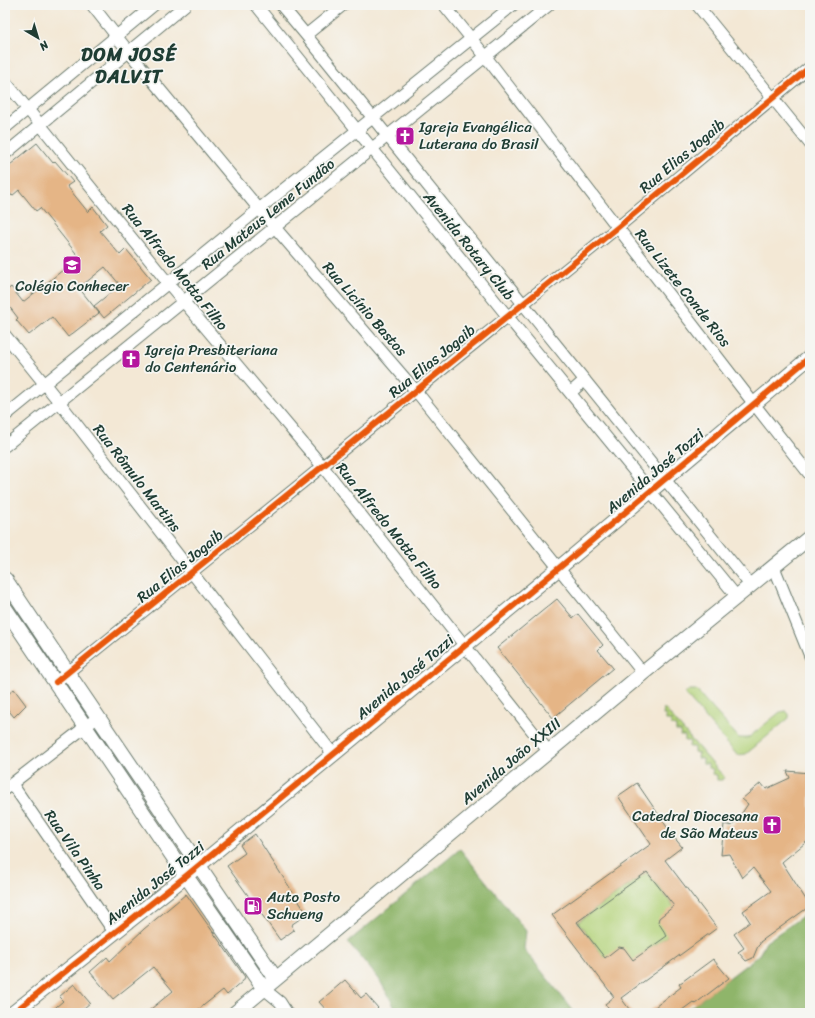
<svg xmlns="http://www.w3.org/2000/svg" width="815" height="1018" viewBox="0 0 815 1018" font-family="Sriracha,sans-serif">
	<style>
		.green { fill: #b4d37a; stroke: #6a8857 }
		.forest { fill: #8fb56a; stroke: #57794f }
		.building { fill: #e5b586; fill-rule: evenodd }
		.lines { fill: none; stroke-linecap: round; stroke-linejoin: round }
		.minor-casing { stroke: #69796c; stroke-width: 13 }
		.tertiary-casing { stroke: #69796c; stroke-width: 16 }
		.minor { stroke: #fff; stroke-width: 11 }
		.tertiary { stroke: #fff; stroke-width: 14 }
		.cycleway-casing { stroke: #f6f6f2; stroke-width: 8 }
		.cycleway { stroke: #e8590c; stroke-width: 6 }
		.labels { text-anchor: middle; stroke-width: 3.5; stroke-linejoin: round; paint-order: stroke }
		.poi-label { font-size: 15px; fill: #1f3d34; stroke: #f6f6f2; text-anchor: start }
		.street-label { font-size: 15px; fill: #1f3d34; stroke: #f6f6f2 }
		.district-label { font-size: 19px; font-weight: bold; letter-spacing: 1px; fill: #1f3d34; stroke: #f6f6f2 }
	</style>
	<rect width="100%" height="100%" fill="#f6f6f2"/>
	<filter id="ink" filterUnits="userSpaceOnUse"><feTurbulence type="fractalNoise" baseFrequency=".025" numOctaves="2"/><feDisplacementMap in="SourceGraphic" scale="8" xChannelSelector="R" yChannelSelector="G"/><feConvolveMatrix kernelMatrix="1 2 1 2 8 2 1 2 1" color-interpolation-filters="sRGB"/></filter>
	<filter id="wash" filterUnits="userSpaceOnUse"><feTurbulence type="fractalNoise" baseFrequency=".012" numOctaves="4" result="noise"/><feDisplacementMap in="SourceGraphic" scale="16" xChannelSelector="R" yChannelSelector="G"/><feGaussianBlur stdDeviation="0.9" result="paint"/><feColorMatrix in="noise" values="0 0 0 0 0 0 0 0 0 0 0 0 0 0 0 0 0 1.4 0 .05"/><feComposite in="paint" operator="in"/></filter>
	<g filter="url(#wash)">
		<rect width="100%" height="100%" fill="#f3e8d5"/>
		<path class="green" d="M689 690H696L739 738H748L780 712 786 711 789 714V718L746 754 737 755 685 694Z
			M664 708 724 777 722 780H717V775L712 774 713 769 708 768V764H703V759L698 758 699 753 694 752V747H689L690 741H685V736H680L681 731H676V726L671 725V720H666V715H663Z
			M647 872 686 922 616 973 578 922Z"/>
		<path class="forest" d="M460 849 526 931 524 949 575 1013H398L379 979 348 942Z
			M810 911V1013H683L759 955 766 942Z"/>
		<g id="blocks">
			<path class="building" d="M37 143 53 163 55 161 73 182 67 186 88 212 93 207 107 225 100 231 120 255 126 249 151 279 104 318 94 306 120 285 105 267 79 288 99 313 68 337 52 317 29 335 16 320 18 318 5 301V292L11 287 23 302 79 257 40 208 36 211 19 190 12 196 5 187V169Z
				M557 599 573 618 578 614 603 645 598 650 613 668 553 718 497 648Z
				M14 689 26 705 14 717 5 706V697Z
				M787 771 810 773V839L782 862 810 906 760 942V944L758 946 753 958 746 961 738 952 744 948 734 934 750 922 743 911 771 891 753 868 742 878 729 854 721 855 724 824 732 826 740 816 748 804 742 799 761 783 766 789 790 778Z
				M637 783 669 830H668L682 847 665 860 717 928 621 998 632 1013H612L605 1004 614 997 552 915 651 844 618 796ZM647 872 674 906 659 918 658 922 667 936 633 960 624 948 619 947 605 958 577 922Z
				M255 834 307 914 291 925 294 930 280 940 227 866 245 853 240 845Z
				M186 894 245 977 243 981 227 995 223 990 194 1013H146L173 991 153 967 113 999 90 972 107 957 110 961 144 929Z
				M713 959 729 978 695 1004 693 1002 678 1013H647L681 987 679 984Z
				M345 980 361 998 366 994 378 1008 373 1013H329L319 1002Z
				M74 984 90 1003 78 1013H49L63 1001 59 997Z"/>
		</g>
	</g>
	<g filter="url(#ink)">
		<use href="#blocks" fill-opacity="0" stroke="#69796c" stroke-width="1"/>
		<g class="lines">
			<g class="minor-casing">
				<path id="minor" d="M92 5 128 51 259 209 416 391 643 673
					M256 5 508 317 737 597
					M281 5 306 35 751 586
					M444 5 486 57 754 404 810 475
					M697 5 810 144
					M306 35 343 5
					M5 81 168 283 323 467 549 752
					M5 128 154 5
					M5 154 185 5
					M5 335 60 403 333 754
					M570 393 585 380
					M5 416 259 209 513 5
					M5 446 549 5
					M774 567 810 656
					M56 682 617 228 810 67
					M12 784 114 932
					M5 789 98 717
					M264 989 280 1002 287 1013"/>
			</g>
			<g class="tertiary-casing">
				<path id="tertiary" d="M5 579 68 673 276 979
					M5 608 186 876 264 989
					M13 1013 186 876 559 568 810 357
					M235 1013 643 673 810 537"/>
			</g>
			<use href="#minor" class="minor"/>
			<use href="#tertiary" class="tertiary"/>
			<g class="cycleway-casing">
				<path id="cycleway" d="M56 682 617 228 810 67
					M13 1013 186 876 559 568 810 357"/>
			</g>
			<use href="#cycleway" class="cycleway"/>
		</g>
	</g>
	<defs>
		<g id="church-square" transform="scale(1)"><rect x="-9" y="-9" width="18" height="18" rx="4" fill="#b5179e" stroke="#f6f6f2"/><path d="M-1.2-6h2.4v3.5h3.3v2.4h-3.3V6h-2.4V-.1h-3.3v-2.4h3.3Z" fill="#fff"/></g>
		<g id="school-square" transform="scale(1)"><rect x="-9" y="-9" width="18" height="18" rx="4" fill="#b5179e" stroke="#f6f6f2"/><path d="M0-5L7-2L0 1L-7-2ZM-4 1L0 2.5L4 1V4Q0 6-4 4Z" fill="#fff"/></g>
		<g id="fuel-square" transform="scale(1)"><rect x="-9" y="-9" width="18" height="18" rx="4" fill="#b5179e" stroke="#f6f6f2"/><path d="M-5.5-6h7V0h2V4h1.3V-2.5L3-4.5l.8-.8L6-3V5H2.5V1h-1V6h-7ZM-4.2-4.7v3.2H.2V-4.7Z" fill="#fff"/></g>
	</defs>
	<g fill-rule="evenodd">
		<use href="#church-square" x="405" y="136"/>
		<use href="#school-square" x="72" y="265"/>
		<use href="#church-square" x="131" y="359"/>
		<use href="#church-square" x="772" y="825"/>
		<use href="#fuel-square" x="253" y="906"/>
	</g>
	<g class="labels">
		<g class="poi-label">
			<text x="419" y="132">Igreja Evangélica<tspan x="419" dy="17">Luterana do Brasil</tspan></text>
			<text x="72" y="291" text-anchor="middle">Colégio Conhecer</text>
			<text x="145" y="355">Igreja Presbiteriana<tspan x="145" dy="17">do Centenário</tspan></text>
			<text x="758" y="821" text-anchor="end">Catedral Diocesana<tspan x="758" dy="17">de São Mateus</tspan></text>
			<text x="267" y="902">Auto Posto<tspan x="267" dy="17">Schueng</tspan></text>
		</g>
		<g class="street-label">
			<text transform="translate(682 156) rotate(-40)" y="5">Rua Elias Jogaib</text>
			<text transform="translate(268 214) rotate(-39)" y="5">Rua Mateus Leme Fundão</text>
			<text transform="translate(469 246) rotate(51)" y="5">Avenida Rotary Club</text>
			<text transform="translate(175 267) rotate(51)" y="5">Rua Alfredo Motta Filho</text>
			<text transform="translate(683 288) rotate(52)" y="5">Rua Lizete Conde Rios</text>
			<text transform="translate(365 309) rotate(49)" y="5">Rua Licínio Bastos</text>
			<text transform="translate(432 361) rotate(-39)" y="5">Rua Elias Jogaib</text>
			<text transform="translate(655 471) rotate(-40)" y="5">Avenida José Tozzi</text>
			<text transform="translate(137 478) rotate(52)" y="5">Rua Rômulo Martins</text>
			<text transform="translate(389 526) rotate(51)" y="5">Rua Alfredo Motta Filho</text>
			<text transform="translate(180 566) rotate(-39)" y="5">Rua Elias Jogaib</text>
			<text transform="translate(405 677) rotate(-40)" y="5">Avenida José Tozzi</text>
			<text transform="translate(511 761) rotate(-40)" y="5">Avenida João XXIII</text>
			<text transform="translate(75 850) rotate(55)" y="5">Rua Vila Pinha</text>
			<text transform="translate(155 883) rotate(-39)" y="5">Avenida José Tozzi</text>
		</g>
		<g class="district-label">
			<text x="129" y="61">DOM JOSÉ<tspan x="129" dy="22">DALVIT</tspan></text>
		</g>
	</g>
	<rect width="815" height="1018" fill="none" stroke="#f6f6f2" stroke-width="20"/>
	<g transform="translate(38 38) rotate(142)" stroke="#f6f6f2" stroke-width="3" paint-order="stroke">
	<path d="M0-3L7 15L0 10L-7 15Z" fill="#1f3d34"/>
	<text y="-6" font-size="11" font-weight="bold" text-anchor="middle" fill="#1f3d34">N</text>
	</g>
</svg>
